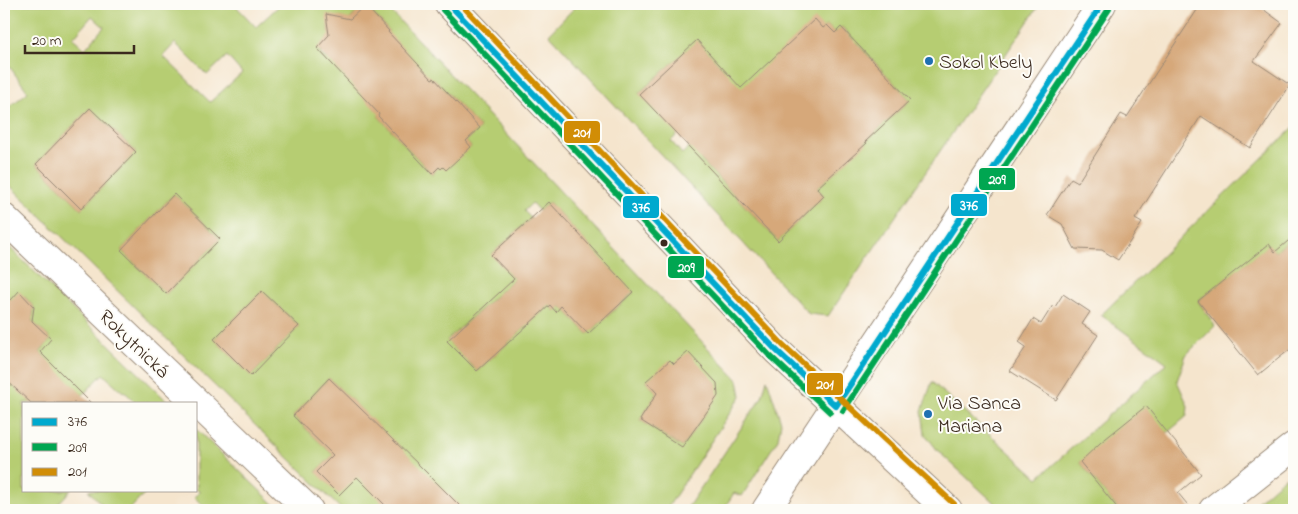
<svg xmlns="http://www.w3.org/2000/svg" width="1298" height="514" viewBox="0 0 1298 514" font-family="'Indie Flower',sans-serif">
	<style>
		.green { fill: #b6cd72; stroke: #787c48; fill-rule: evenodd }
		.building { fill: #d6a87a }
		.lines { fill: none; stroke-linecap: round; stroke-linejoin: round }
		.street-casing { stroke: #988876; stroke-width: 30 }
		.secondary-casing { stroke: #988876; stroke-width: 30 }
		.street { stroke: #fff; stroke-width: 28 }
		.secondary { stroke: #fff; stroke-width: 28 }
		.bus-1-casing { stroke: #fdfcf7; stroke-width: 10 }
		.bus-2-casing { stroke: #fdfcf7; stroke-width: 10 }
		.bus-3-casing { stroke: #fdfcf7; stroke-width: 10 }
		.bus-1 { stroke: #00a9ce; stroke-width: 6 }
		.bus-2 { stroke: #00a651; stroke-width: 6 }
		.bus-3 { stroke: #d18d06; stroke-width: 6 }
		.poi-dot { fill: #1f6fb2; stroke: #fdfcf7; stroke-width: 2 }
		.bus-dot { fill: #3b2a1e; stroke: #fdfcf7; stroke-width: 2 }
		.labels { text-anchor: middle; stroke-width: 4; stroke-linejoin: round; paint-order: stroke }
		.poi-label { font-size: 20px; fill: #3b2a1e; stroke: #fdfcf7; text-anchor: start }
		.street-label { font-size: 20px; fill: #3b2a1e; stroke: #fdfcf7 }
		.line-badge { stroke: #fdfcf7; stroke-width: 2 }
		.badge-label { font-size: 14px; text-anchor: middle; font-weight: bold; fill: #fff }
	</style>
	<rect width="100%" height="100%" fill="#fdfcf7"/>
	<filter id="ink" filterUnits="userSpaceOnUse"><feTurbulence type="fractalNoise" baseFrequency=".02" numOctaves="2"/><feDisplacementMap in="SourceGraphic" scale="10" xChannelSelector="R" yChannelSelector="G"/><feConvolveMatrix kernelMatrix="1 2 1 2 8 2 1 2 1" color-interpolation-filters="sRGB"/></filter>
	<filter id="wash" filterUnits="userSpaceOnUse"><feTurbulence type="fractalNoise" baseFrequency=".0096" numOctaves="4" result="noise"/><feDisplacementMap in="SourceGraphic" scale="20" xChannelSelector="R" yChannelSelector="G"/><feGaussianBlur stdDeviation="1.12" result="paint"/><feColorMatrix in="noise" values="0 0 0 0 0 0 0 0 0 0 0 0 0 0 0 0 0 1.4 0 .05"/><feComposite in="paint" operator="in"/></filter>
	<g filter="url(#wash)">
		<rect width="100%" height="100%" fill="#f5e5cd"/>
		<path class="green" d="M4 4H234L256 27 281 4H384L738 380 741 396 666 510H450L456 503 329 378 293 416 333 455 316 472 358 475 390 510H342L4 180V111L28 92 4 59ZM363 6 365 8 367 7 389 31 327 59 321 55 319 48 323 42 331 36C322 23 335 11 348 21ZM92 16 104 27 85 49 73 38ZM175 43 207 75 227 56 242 73 210 102 163 56ZM434 78 480 128 466 141 471 147 439 167 432 174 378 116 410 85 418 93ZM90 108 136 152 81 209 36 164ZM174 194 220 239 166 294 121 250ZM549 202 633 293 588 334 561 306 556 312 550 305 477 371 447 340 514 279 492 254 531 218 524 211 532 203 539 211ZM262 291 299 326 251 376 214 339ZM674 364 710 407 682 447 640 420 657 393 646 381Z
			M578 4H1040L828 316 809 314 549 34ZM827 25 835 33 842 27 910 100 865 142 866 143 817 188 824 196 778 241 701 160 695 141 682 154 671 141 683 129 667 123 639 93 697 41 724 69 729 99Z
			M1294 127V236L1275 252 1269 245 1198 301 1215 326 1186 355 1177 381 1188 406 1187 416 1167 433 1080 462 1119 510H1002L938 451 925 434 922 411 932 382 1038 478 1167 363 1101 315Z
			M4 242 169 403H136L124 391 123 392 103 374 75 403H24V490H71L52 510H4V368L7 371 19 391 48 360 40 352 51 339 32 321 33 320 31 319 33 316 34 307 25 297H16L13 300 11 299 4 307Z
			M767 379 781 422 778 439 742 496 734 493 723 510H686L762 397Z
			M196 429 280 510H202L205 507 194 497 200 492 196 489 197 485 196 480Z
			M1285 477 1294 485V510H1248Z
			M88 490H145L146 492 130 509V510H107Z"/>
		<g id="blocks">
			<path class="building" d="M1201 4H1256L1282 23 1254 61 1290 85 1250 148 1201 116 1135 219 1142 223 1118 260 1102 250 1075 249 1062 224 1047 215 1071 178 1078 182 1121 114 1127 117Z
				M365 5 389 31 388 32 432 79 434 78 480 128 466 141 471 147 446 170 443 167 441 169 439 167 432 174 378 116 379 114 317 48 329 35 326 14 350 19Z
				M815 19 823 28 827 25 835 33 841 27 910 100 865 142 867 143 817 188 824 196 778 241 639 94 697 40 741 88Z
				M90 108 136 152 81 209 36 164Z
				M174 194 220 239 166 294 121 250Z
				M549 202 633 292 588 334 561 306 556 312 550 305 477 371 447 341 514 279 491 255Z
				M1294 236V346L1258 375 1198 301 1269 244 1275 252Z
				M19 291 34 307 32 321 51 339 40 352 91 403H31L4 378V294L11 300Z
				M262 291 299 326 251 376 214 339Z
				M1063 294 1090 312 1082 324 1098 335 1056 400 1010 371 1026 347 1019 342 1033 319 1041 324 1053 305 1055 307Z
				M688 352 717 383 718 396 682 447 640 420 657 393 646 381 670 360 674 364Z
				M329 378 421 467 464 510H390L357 477 339 495 316 472 333 455 293 416Z
				M1146 406 1201 474 1178 493 1192 510H1119L1080 462 1100 443Z"/>
		</g>
	</g>
	<g filter="url(#ink)">
		<use href="#blocks" fill-opacity="0" stroke="#988876" stroke-width="1"/>
		<g class="lines">
			<g class="street-casing">
				<path id="street" d="M4 218 309 510
					M1213 510 1294 446"/>
			</g>
			<g class="secondary-casing">
				<path id="secondary" d="M449 4 776 350 948 510
					M766 510 1102 4"/>
			</g>
			<use href="#street" class="street"/>
			<use href="#secondary" class="secondary"/>
			<g class="bus-1-casing">
				<path id="bus-1" d="M449 4 776 350 836 406
					M836 406 1102 4"/>
			</g>
			<g class="bus-2-casing">
				<path id="bus-2" d="M443 10 770 356 830 412
					M843 411 1109 9"/>
			</g>
			<g class="bus-3-casing">
				<path id="bus-3" d="M461 4 782 344 954 504"/>
			</g>
			<use href="#bus-1" class="bus-1"/>
			<use href="#bus-2" class="bus-2"/>
			<use href="#bus-3" class="bus-3"/>
		</g>
	</g>
	<g class="poi-dot">
		<circle cx="929" cy="61" r="5"/>
		<circle cx="928" cy="414" r="5"/>
	</g>
	<circle class="bus-dot" cx="664" cy="243" r="4.5"/>
	<g class="labels">
		<g class="poi-label">
			<text x="939" y="68">Sokol Kbely</text>
			<text x="938" y="409">Via Sanca<tspan x="938" dy="23">Mariana</tspan></text>
		</g>
		<g class="street-label">
			<text transform="translate(135 343) rotate(44)" y="7">Rokytnická</text>
		</g>
	</g>
	<g class="line-badge">
		<rect x="563" y="120" width="38" height="24" rx="5" fill="#d18d06"/>
		<rect x="978" y="167" width="38" height="24" rx="5" fill="#00a651"/>
		<rect x="950" y="193" width="38" height="24" rx="5" fill="#00a9ce"/>
		<rect x="622" y="195" width="38" height="24" rx="5" fill="#00a9ce"/>
		<rect x="667" y="255" width="38" height="24" rx="5" fill="#00a651"/>
		<rect x="806" y="372" width="38" height="24" rx="5" fill="#d18d06"/>
	</g>
	<g class="badge-label">
		<text x="582" y="137">201</text>
		<text x="997" y="184">209</text>
		<text x="969" y="210">376</text>
		<text x="641" y="212">376</text>
		<text x="686" y="272">209</text>
		<text x="825" y="389">201</text>
	</g>
	<rect width="1298" height="514" fill="none" stroke="#fdfcf7" stroke-width="20"/>
	<rect x="22" y="402" width="175" height="90" fill="#fdfcf7" stroke="#afa8a0"/>
	<rect x="32" y="418" width="25" height="8" fill="#00a9ce" stroke="#afa8a0"/>
	<text x="68" y="426" font-size="15" fill="#3b2a1e">376</text>
	<rect x="32" y="443" width="25" height="8" fill="#00a651" stroke="#afa8a0"/>
	<text x="68" y="452" font-size="15" fill="#3b2a1e">209</text>
	<rect x="32" y="468" width="25" height="8" fill="#d18d06" stroke="#afa8a0"/>
	<text x="68" y="476" font-size="15" fill="#3b2a1e">201</text>
	<path d="M25 45v8h109v-8" fill="none" stroke="#3b2a1e" stroke-width="2.5"/>
	<text x="32" y="45" font-size="15" fill="#3b2a1e" stroke="#fdfcf7" stroke-width="4" paint-order="stroke">20 m</text>
</svg>
